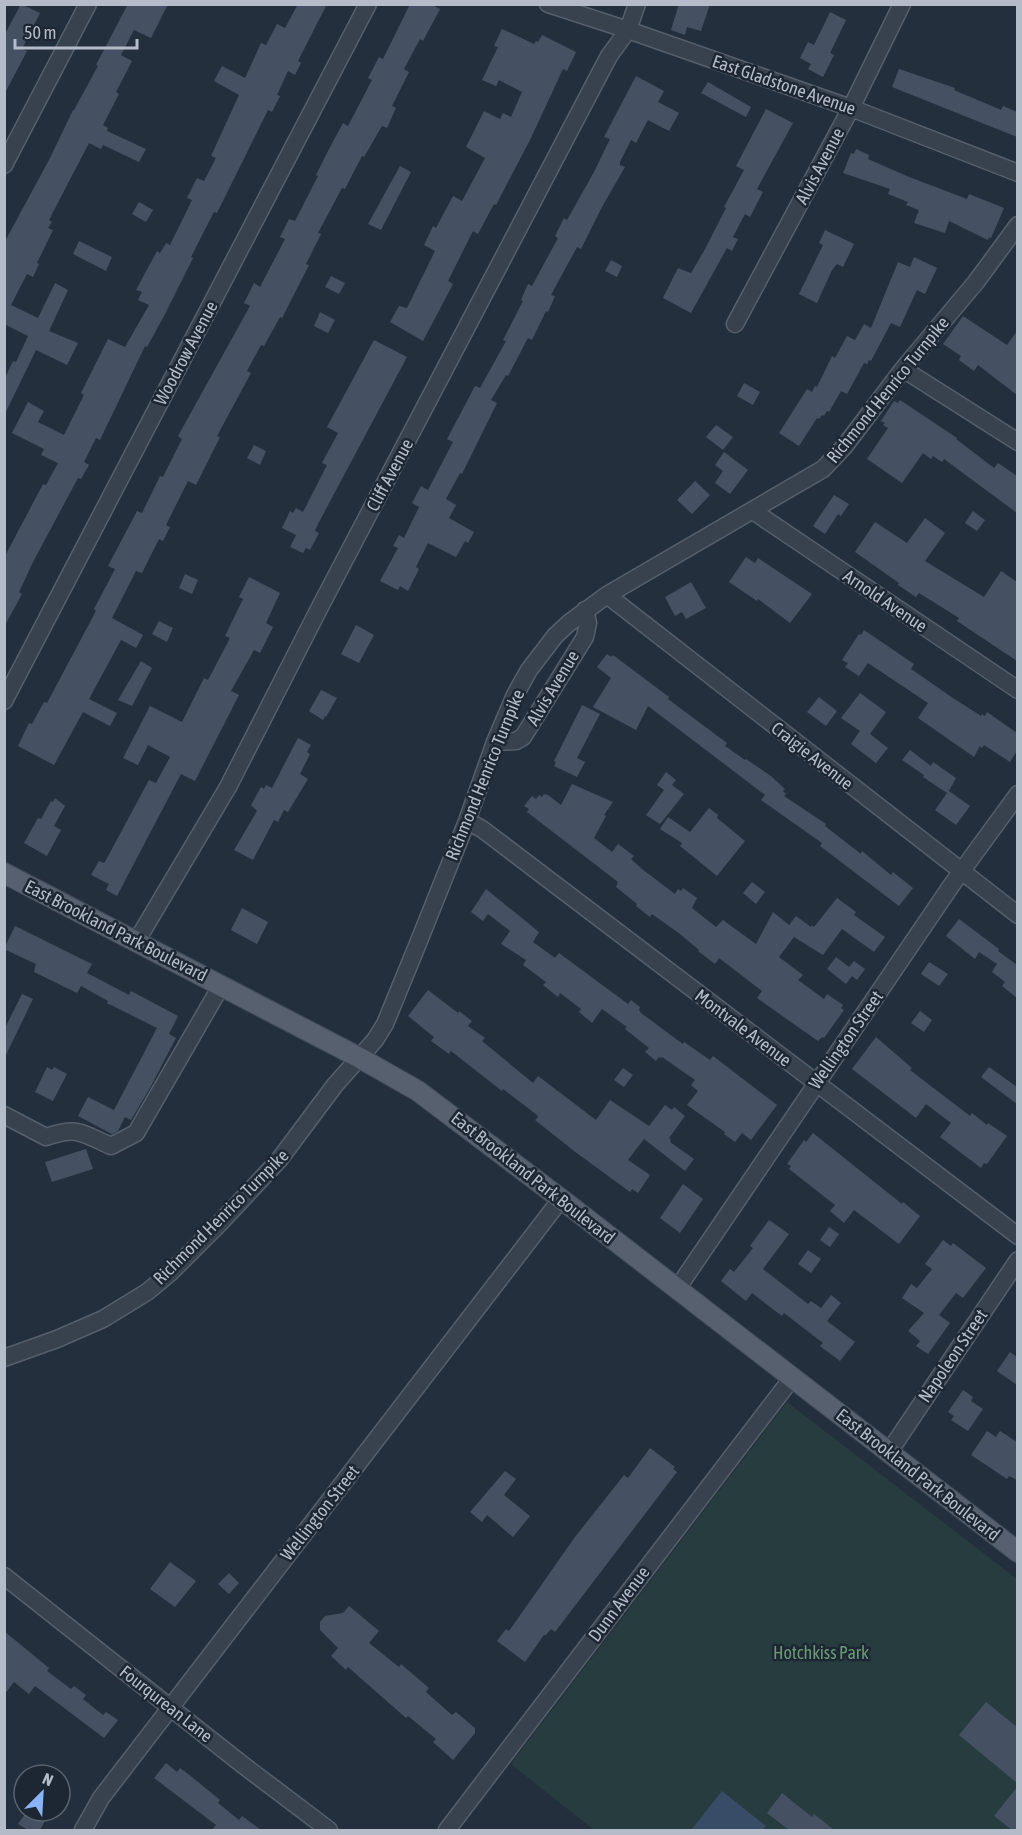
<svg xmlns="http://www.w3.org/2000/svg" width="1022" height="1835" viewBox="0 0 1022 1835" font-family="'Asap Condensed',sans-serif">
	<style>
		.green { fill: #263c3f }
		.water { fill: #394c67 }
		.building { fill: #455162 }
		.lines { fill: none; stroke-linecap: round; stroke-linejoin: round }
		.minor-casing { stroke: #565f6c; stroke-width: 19 }
		.major-casing { stroke: #414a57; stroke-width: 22 }
		.minor { stroke: #38414e; stroke-width: 16 }
		.major { stroke: #56606e; stroke-width: 20 }
		.labels { text-anchor: middle; stroke-width: 5; stroke-linejoin: round; paint-order: stroke }
		.street-label { font-size: 18px; fill: #b4bcc9; stroke: #1d2633 }
		.park-label { font-size: 18px; fill: #6b9a76; stroke: #1d2633 }
	</style>
	<rect width="100%" height="100%" fill="#242f3e"/>
	<path class="green" d="M787 1402 1017 1579V1830H594L512 1765 513 1761Z"/>
	<path class="water" d="M722 1791 766 1826 762 1830H691Z"/>
	<path class="building" d="M21 4 40 13 22 49 27 51 4 95V36Z
		M128 4H168L151 38 134 30 121 55 132 61 116 92 119 94 103 125 108 128 107 131 146 149 139 162 103 145 101 149 89 143 49 220 52 222 48 228 53 230 37 263 39 264 33 277 27 274 11 305 38 318 55 283 68 290 49 331 78 343 67 365 36 350 4 416V380L13 361 16 362 28 336 4 324V243L49 160 73 110H74L98 66 96 65Z
		M298 4H327L298 61 301 63 295 75 288 71 277 95 280 96 272 112 268 110 217 213 214 212 191 257 193 258 164 316 147 347 145 346 100 440 96 438 84 462 89 465 81 479 78 478 34 560 19 592 22 594 4 627V558L43 484 46 485 58 463 41 455 44 449 12 433 28 402 44 411 38 422 64 435 84 395 81 393 108 339 125 347 149 305 138 300 142 292 136 290 157 251 160 253 166 243 170 245 192 200 187 198 197 178 204 181 216 158 211 156 239 95 214 81 222 66 245 78 261 43 266 45 277 24 285 28Z
		M410 4H430L440 9 423 41 420 39 404 69 409 72 392 106 396 108 387 128 382 126 364 157 362 156 345 189 342 188 318 233 321 234 306 264 309 265 282 318 280 317 264 346 261 345 247 371 251 373 217 436 220 437 196 485 188 481 166 525 170 527 163 541 159 539 142 573 136 571 112 618 143 635 136 648 121 640 89 699 117 713 110 726 83 712 54 765 18 746 29 723 32 724 44 702 47 703 96 611 94 609 115 569 108 566 137 511 142 513 160 476 163 477 182 439 178 436 250 306 244 303 254 283 260 287 285 239 280 237 289 219 295 221 318 176 316 175 329 149 343 123 348 126 372 80 368 78 379 57 383 59Z
		M679 4H710L701 31 687 27 685 35 671 30Z
		M830 12 846 20 830 53 834 55 823 77 808 69 811 64 800 58 808 42 814 45Z
		M502 29 534 44 536 41 538 42 542 35 576 52 567 71 563 69 530 140 496 205 494 204 478 234 473 231 448 281 453 284 423 341 390 322 399 306 407 308 435 251 424 245 433 226 436 228 453 196 462 201 485 158 466 147 484 111 500 119 503 113 511 117 522 92 499 80 496 86 482 80 498 47 494 46Z
		M899 69 955 88 954 90 1001 110 1003 106 1017 112V137L892 87Z
		M636 76 664 91 658 102 679 113 669 131 648 120 636 143 631 140 620 162V165L625 167 602 207 581 249 577 247 551 295 555 296 548 312 546 311 532 340 528 338 508 376 506 375 491 400 497 403 462 474 460 473 446 499 456 505 449 518 474 532 468 543 465 541 456 557 428 543 416 567 419 569 408 591 400 586 398 590 380 581 398 548 393 546 399 535 404 538 419 507 412 503 421 486 428 490 453 442 447 439 475 386 480 388 506 341 503 340 523 301 521 300 528 284 532 286 558 238 555 236 564 218 567 220 594 172 610 139 604 137Z
		M708 82 751 107 746 117 701 93Z
		M766 109 793 123 757 189 763 192 750 217 745 214 733 237 738 239 732 251 727 248 691 313 663 298 678 268 691 273 704 251 726 208 724 207 744 170 736 166Z
		M856 149 869 155 868 159 909 177 967 199 969 194 1004 208 991 238 989 237 988 240 949 221 945 233 914 223 919 210 906 205 908 202 888 194 890 189 843 173 851 153 854 154Z
		M400 166 411 172 381 230 368 224Z
		M139 202 153 210 146 222 132 214Z
		M825 230 854 244 843 267 837 264 832 270 817 303 799 294 823 245 819 243Z
		M79 241 112 257 106 271 73 254Z
		M914 257 937 268 925 294 917 290 900 327 891 323 871 361 869 360 867 364 864 363 847 394 841 391 829 412 827 411 824 416 822 415 819 419 817 418 799 446 779 433 807 389 812 392 815 386 817 387 832 356 835 358 847 336 855 340 864 324 871 328 898 262 910 267Z
		M611 260 622 266 617 277 605 271Z
		M331 276 345 283 339 294 325 287Z
		M320 312 335 320 328 333 314 326Z
		M963 316 1007 345 1017 331V395L978 365 974 371 959 360 961 356 943 344Z
		M374 340 407 357 318 524 315 531 319 533 310 550 306 548 303 553 290 547 296 535 282 528 290 511 293 513 296 508 303 512 327 465 322 463 338 433 327 427Z
		M744 383 760 392 753 405 737 396Z
		M900 400 957 438 956 439 994 468 998 463 1017 476V513L944 459 942 462 933 456 931 459 923 453 902 483 867 459 888 428 883 425 885 423 881 421 894 401 898 403Z
		M716 425 733 437 723 450 706 437Z
		M254 445 266 451 260 465 247 458Z
		M724 452 748 470 730 494 715 483 723 471 715 465Z
		M695 481 710 495 692 514 677 500Z
		M834 495 849 504 841 516 838 514 825 534 813 526Z
		M973 511 985 520 977 531 965 523Z
		M925 518 945 533 925 561 984 597 1001 571 1017 582V661L957 621 959 618 919 593 916 597 898 585 899 583 855 552 875 522 907 543Z
		M746 557 755 563 758 558 812 594 790 623 758 599 757 601 729 582Z
		M185 574 198 580 192 594 179 588Z
		M249 577 280 593 266 623 273 627 260 653 254 650 231 691 239 695 195 781 181 774 117 896 106 890 109 884 91 875 99 861 104 863 106 860 149 780 156 783 170 757 148 745 138 765 123 758 150 706 182 722 204 678 208 680 230 638 225 636 243 599 239 597Z
		M691 582 706 608 686 619 682 612 675 616 665 597Z
		M159 621 173 628 167 642 152 634Z
		M356 625 374 635 359 663 341 654Z
		M864 630 914 664 911 669 953 698 981 716 982 714 985 716 987 712 1017 733V751L1010 762 984 745 982 748 980 746 974 757 918 718 928 703 868 663 859 676 845 667 848 663 842 660 859 634 861 635Z
		M607 654 611 657 613 655 669 697 668 699 727 743 725 746 745 760 746 759 771 776 785 789 783 791 786 794 784 796 826 824 825 826 861 854 862 851 891 875 893 872 913 888 899 906 820 846 822 843 761 800 765 795 648 706 636 730 593 707 611 678 597 667Z
		M141 661 152 668 132 706 118 700Z
		M321 690 337 698 326 717 325 716 323 720 309 711Z
		M860 693 886 712 870 734 888 748 876 763 851 744 860 731 841 718Z
		M819 697 837 711 826 726 807 712Z
		M582 705 600 714 577 758 585 762 577 777 554 766 556 762 554 761Z
		M298 738 311 745 307 752 310 754 300 774 308 779 288 812 284 810 278 822 274 820 253 860 234 850 257 811 251 805 261 787 264 789 266 785 272 788Z
		M910 750 931 766 933 762 956 778 949 791 970 806 956 825 935 810 947 793 923 777 924 775 902 760Z
		M666 772 676 780 672 785 684 794 660 824 646 815 664 790 657 785Z
		M572 784 613 802 604 815 606 816 594 838 612 852 618 844 634 856 631 859 642 869 675 894 678 889 681 891 683 888 697 898 692 908 716 927 723 920 756 944 773 912 789 925 796 916 811 927 812 925 814 927 837 898 856 912 854 915 885 937 874 952 842 929 823 955 794 937 779 957 803 975 798 980 824 999 827 994 843 1005 841 1008 844 1010 824 1038 822 1037 818 1041 798 1027 757 998 762 991 719 958 715 964 698 951 699 950 680 934 652 914 650 917 636 906 637 904 616 887 618 882 527 812 529 809 524 806 532 796 536 799 539 795 542 797 544 794 548 795 561 805Z
		M55 798 65 806 54 826 61 830 47 856 24 843 38 818 41 819 51 801 53 802Z
		M709 808 718 815 717 818 745 841 717 876 680 846 682 843 660 829 668 817 690 832Z
		M752 882 765 892 756 904 743 893Z
		M486 889 539 932 533 942 555 958 559 953 628 1004 631 1000 640 1007 639 1010 641 1013 683 1044 684 1042 710 1060 713 1056 777 1105 751 1140 742 1133 735 1142 724 1134 725 1132 687 1105 698 1091 691 1085 695 1080 662 1057 661 1058 659 1057 656 1061 645 1052 649 1048 625 1029 627 1027 602 1009 592 1023 579 1012 581 1009 560 993 558 997 543 985 546 982 523 965 526 960 501 944 510 931 488 914 483 921 471 912Z
		M242 908 268 922 257 944 231 930Z
		M959 919 999 949 998 951 1017 965 1016 967 1017 966V998L1002 986 1005 982 992 972 997 964 979 952 975 959 946 936Z
		M15 926 92 964 87 973 129 995 131 991 178 1016 169 1034 176 1038 150 1088 131 1120 125 1117 118 1131 112 1134 78 1116 88 1097 114 1110 157 1028 107 1003 108 1001 81 986 77 993 34 972 36 964 4 949Z
		M836 957 849 967 854 961 865 969 857 980 852 976 846 984 827 969Z
		M929 962 948 974 939 986 921 974Z
		M428 990 458 1013 459 1011 472 1021 468 1026 485 1038 482 1041 533 1083 538 1076 596 1120 610 1100 649 1126 665 1105 672 1110 674 1107 685 1116 669 1138 671 1140 670 1142 694 1159 685 1171 644 1139 628 1160 650 1175 638 1193 632 1189 630 1192 574 1151 535 1120 538 1117 537 1115 503 1089 502 1091 451 1051 449 1054 431 1041 434 1037 408 1016Z
		M22 994 33 999 4 1059V1030Z
		M920 1011 932 1020 924 1032 911 1023Z
		M876 1037 912 1068 910 1070 961 1109 970 1116 972 1113 987 1125 988 1123 1007 1136 987 1164 984 1163 981 1168 940 1137 951 1123 926 1104 916 1118 852 1069Z
		M47 1067 52 1070 54 1067 67 1074 53 1101 35 1092Z
		M989 1067 1017 1087V1104L981 1077Z
		M623 1068 633 1075 624 1087 614 1080Z
		M813 1133 902 1204 903 1202 920 1216 899 1244 854 1210 844 1223 830 1211 835 1205 789 1169 791 1166 787 1164 804 1140 806 1142Z
		M86 1149 93 1169 52 1182 45 1162Z
		M683 1184 703 1199 680 1233 660 1218Z
		M769 1220 789 1234 763 1269 808 1304 811 1301 821 1308 831 1295 841 1303 827 1321 855 1342 840 1361 820 1346 823 1343 784 1313 782 1316 752 1293 746 1301 721 1281 730 1269 734 1272 753 1248 750 1246Z
		M829 1227 839 1234 830 1247 820 1240Z
		M943 1240 951 1246 953 1243 986 1268 963 1298 956 1293 939 1315 950 1323 928 1354 916 1346 920 1341 908 1331 924 1313 902 1298 911 1284 917 1288 932 1269 925 1264Z
		M808 1250 821 1259 811 1273 798 1264Z
		M1010 1352 1017 1357V1385L997 1371Z
		M963 1390 973 1397 971 1401 983 1409 968 1431 951 1420 954 1416 948 1412Z
		M987 1431 996 1437 1000 1431 1017 1442V1480L1009 1476 1007 1479 971 1455Z
		M650 1448 675 1467 673 1469 677 1472 555 1632 551 1629 546 1635H544L525 1662 497 1641 506 1629 509 1631 575 1537 624 1475 628 1478Z
		M505 1471 516 1479 504 1495 530 1516 513 1537 487 1515 482 1522 470 1512Z
		M170 1562 196 1581 175 1607 150 1589Z
		M229 1573 239 1583 229 1594 218 1584Z
		M349 1606 379 1631 369 1643 399 1667 401 1664 429 1688 426 1692 452 1715 456 1712 475 1728V1733L453 1760 433 1742 436 1739 408 1716 406 1718 348 1667 346 1670 331 1656 338 1648 320 1630V1622L325 1616 343 1613Z
		M4 1631 49 1668 47 1671 71 1689 74 1686 86 1695 83 1699 103 1715 106 1712 118 1720 104 1738 35 1686 29 1694 14 1682 4 1695Z
		M986 1702 1017 1727V1783L959 1735Z
		M166 1763 177 1772 180 1768 192 1777 220 1800 218 1803 239 1820 242 1816 261 1830H212L216 1825 154 1778Z
		M1017 1787V1830H1012L994 1816Z
		M782 1793 812 1817 814 1814 834 1830H789L767 1813Z
		M27 1811H37L47 1817 40 1830H28L18 1824Z"/>
	<g class="lines">
		<g class="minor-casing">
			<path id="minor" d="M548 4 628 30 851 108 1018 173
				M4 165 88 4
				M735 324 851 108 902 4
				M903 369 1018 442
				M753 511 1018 690
				M607 595 1018 915
				M4 701 368 4
				M495 742 516 741 523 737 585 637 588 623 585 610
				M467 821 482 829 1018 1236
				M136 942 228 787 322 603 609 56 628 30 637 4
				M4 1115 46 1137C79 1126 81 1133 111 1146L136 1133 221 986
				M677 1289 953 883 1018 794
				M4 1358 57 1339 103 1319 147 1292 170 1273 219 1224 279 1160 335 1085 375 1040 385 1024 419 941 467 821 495 742 515 695 529 670 555 636 569 623 607 595 823 469 844 447 903 369 976 282 1018 225
				M889 1452 1018 1260
				M4 1576 243 1765 329 1830
				M83 1830 101 1798 561 1199
				M447 1830 792 1378"/>
		</g>
		<g class="major-casing">
			<path id="major" d="M4 873 360 1058 418 1091 561 1199 1018 1552"/>
		</g>
		<use href="#minor" class="minor"/>
		<use href="#major" class="major"/>
	</g>
	<g class="labels">
		<g class="street-label">
			<text transform="translate(784 85) rotate(19)" y="6">East Gladstone Avenue</text>
			<text transform="translate(820 166) rotate(-62)" y="6">Alvis Avenue</text>
			<text transform="translate(186 353) rotate(-62)" y="6">Woodrow Avenue</text>
			<text transform="translate(888 390) rotate(-51)" y="6">Richmond Henrico Turnpike</text>
			<text transform="translate(390 475) rotate(-62)" y="6">Cliff Avenue</text>
			<text transform="translate(885 601) rotate(34)" y="6">Arnold Avenue</text>
			<text transform="translate(553 688) rotate(-59)" y="6">Alvis Avenue</text>
			<text transform="translate(812 756) rotate(38)" y="6">Craigie Avenue</text>
			<text transform="translate(485 775) rotate(-68)" y="6">Richmond Henrico Turnpike</text>
			<text transform="translate(116 931) rotate(27)" y="6">East Brookland Park Boulevard</text>
			<text transform="translate(743 1028) rotate(37)" y="6">Montvale Avenue</text>
			<text transform="translate(846 1040) rotate(-55)" y="6">Wellington Street</text>
			<text transform="translate(533 1178) rotate(38)" y="6">East Brookland Park Boulevard</text>
			<text transform="translate(221 1217) rotate(-45)" y="6">Richmond Henrico Turnpike</text>
			<text transform="translate(953 1356) rotate(-56)" y="6">Napoleon Street</text>
			<text transform="translate(918 1475) rotate(38)" y="6">East Brookland Park Boulevard</text>
			<text transform="translate(320 1513) rotate(-52)" y="6">Wellington Street</text>
			<text transform="translate(619 1604) rotate(-53)" y="6">Dunn Avenue</text>
			<text transform="translate(166 1704) rotate(38)" y="6">Fourqurean Lane</text>
		</g>
		<g class="park-label">
			<text x="821" y="1659">Hotchkiss Park</text>
		</g>
	</g>
	<rect width="1022" height="1835" fill="none" stroke="#b4bcc9" stroke-width="12"/>
	<g transform="translate(42 1793) rotate(24)"><circle r="28" fill="#1d2633" stroke="#59626f" stroke-width="1.5"/>
	<path d="M0-4.5L10 22L0 15L-10 22Z" fill="#8ab4f8"/>
	<text y="-9" font-size="16" font-weight="bold" text-anchor="middle" fill="#b4bcc9">N</text>
	</g>
	<path d="M15 39v9h122v-9" fill="none" stroke="#b4bcc9" stroke-width="3"/>
	<text x="24" y="39" font-size="18" fill="#b4bcc9" stroke="#1d2633" stroke-width="4.5" paint-order="stroke">50 m</text>
</svg>
